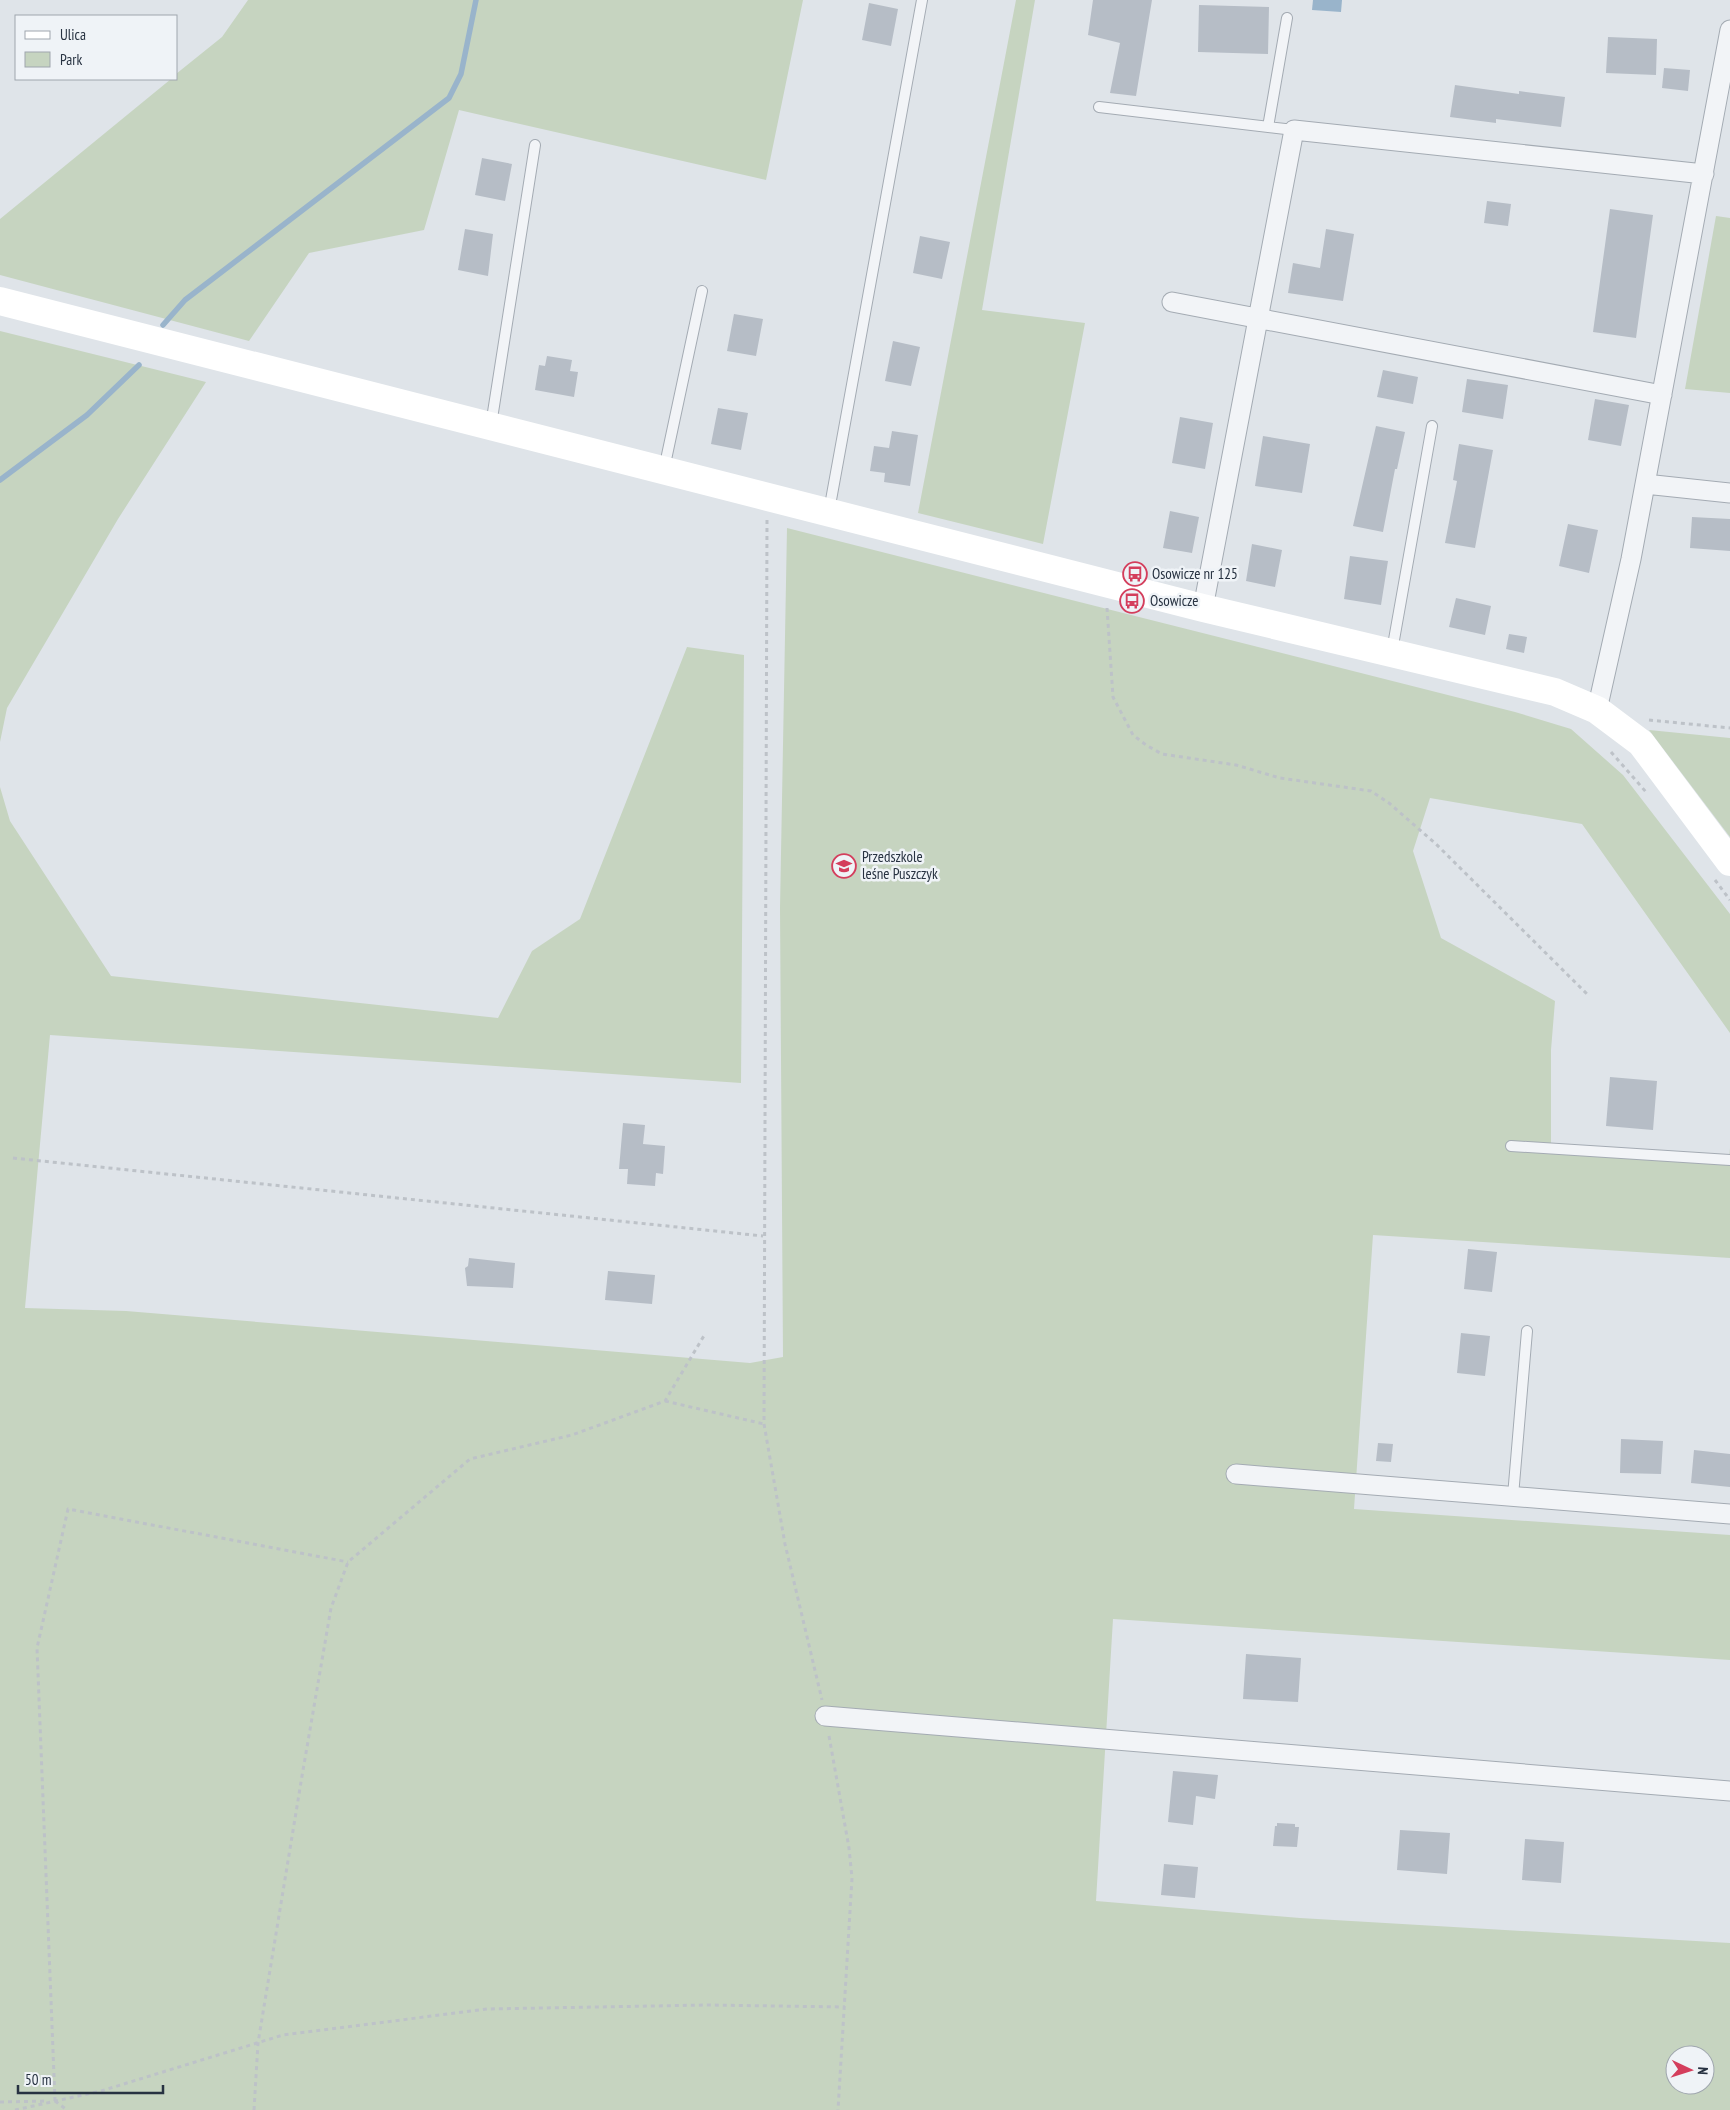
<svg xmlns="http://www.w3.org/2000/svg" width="1730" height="2110" viewBox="0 0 1730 2110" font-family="'PT Sans Narrow',sans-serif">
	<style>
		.green { fill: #c6d4c0; fill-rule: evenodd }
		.water { fill: #99b4cb }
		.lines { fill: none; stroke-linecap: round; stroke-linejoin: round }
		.stream { stroke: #99b4cb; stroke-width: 5.5 }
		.building { fill: #b6bdc6 }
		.lane-casing { stroke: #a4abb3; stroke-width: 12 }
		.street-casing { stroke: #a4abb3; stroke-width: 21 }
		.path { stroke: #bdc2c8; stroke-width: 3; stroke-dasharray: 4 4; stroke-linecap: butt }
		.lane { stroke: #f2f4f7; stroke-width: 10 }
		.street { stroke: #f2f4f7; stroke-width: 19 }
		.secondary { stroke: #fff; stroke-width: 28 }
		.labels { text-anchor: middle; stroke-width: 5; stroke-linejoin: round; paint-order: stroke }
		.poi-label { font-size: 15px; fill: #273241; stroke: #eff3f7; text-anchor: start }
	</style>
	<rect width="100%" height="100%" fill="#dfe4e9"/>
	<path class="green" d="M248 0H803L766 180 459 110 424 230 309 253 249 341 0 275V219L171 79H176V74L222 37Z
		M1016 0H1035L982 310 1085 323 1043 544 918 513Z
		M1716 216 1730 218V393L1685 389Z
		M0 331 206 382 118 519 7 708 0 742Z
		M787 528 1515 712 1571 729 1623 775 1730 914V1033L1582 824 1430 798 1413 851 1441 938 1555 1001 1551 1050V1148L1729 1160 1730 1148V1258L1373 1235 1354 1509 1730 1535V1660L1113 1619 1096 1901 1300 1918 1730 1943V2110H0V787L10 821 111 976 498 1018 532 951 580 919 687 647 744 655 741 1083 50 1035 25 1308 126 1311 750 1363 783 1357 780 908ZM1675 2055H1705V2085H1675Z
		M1649 730 1730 738V837Z"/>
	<path class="water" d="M1313 0H1342L1341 12 1312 10Z"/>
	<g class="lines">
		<path class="stream" d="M163 325 185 300 449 98 461 74 476 0
			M0 480 87 415 139 365"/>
	</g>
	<path class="building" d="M1093 0H1152L1136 96 1110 93 1120 43 1088 35Z
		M869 3 898 9 891 46 862 40Z
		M1199 5 1269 7 1268 54 1198 52Z
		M1608 37 1657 39 1656 75 1606 73Z
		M1664 68 1690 70 1688 91 1662 88Z
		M1455 85 1519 94V91L1565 97 1561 127 1496 119V123L1450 117Z
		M482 158 512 164 505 201 475 195Z
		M1487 201 1511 204 1508 226 1484 223Z
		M1610 209 1653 215 1636 338 1593 332Z
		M465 229 493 234 488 276 458 270Z
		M1326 229 1354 234 1343 301 1288 293 1293 263 1320 268Z
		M920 236 950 242 942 279 913 273Z
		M734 314 763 319 756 356 727 351Z
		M893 341 920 347 911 386 885 381Z
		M547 356 572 360 570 371 578 372 574 397 535 390 539 365 545 366Z
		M1383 370 1418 377 1413 404 1377 397Z
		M1467 379 1508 385 1503 419 1462 412Z
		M1595 399 1629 405 1621 446 1588 440Z
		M718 408 748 413 741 450 711 444Z
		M1180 417 1213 423 1205 469 1172 463Z
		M1376 426 1405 432 1397 469H1395L1383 532 1353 526Z
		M892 431 918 435 910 486 884 482 885 473 870 471 874 446 889 448Z
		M1263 436 1310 444 1302 493 1255 486Z
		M1459 444 1493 450 1475 548 1445 543 1457 481 1453 480Z
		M1170 511 1199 517 1192 553 1163 548Z
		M1692 517 1730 519V551L1690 548Z
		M1568 524 1598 530 1589 573 1559 566Z
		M1252 544 1282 550 1275 587 1246 581Z
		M1350 556 1388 561 1381 605 1344 599Z
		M1456 598 1491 606 1485 635 1449 627Z
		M1509 634 1527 637 1524 653 1506 649Z
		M1610 1077 1657 1081 1653 1130 1606 1126Z
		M623 1123 645 1125 643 1144 665 1146 663 1174 656 1173 655 1186 627 1184 628 1169H619Z
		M1468 1249 1497 1252 1492 1292 1464 1289Z
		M469 1258 515 1263 513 1288 467 1286 465 1268 468 1266Z
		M608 1271 655 1275 652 1304 605 1300Z
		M1461 1333 1490 1336 1485 1376 1457 1373Z
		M1621 1439 1663 1441 1661 1474 1620 1473Z
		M1378 1443 1393 1444 1391 1462 1376 1461Z
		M1694 1450 1730 1454V1487L1691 1483Z
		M1246 1654 1301 1658 1298 1702 1243 1699Z
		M1173 1771 1218 1775 1215 1799 1196 1796 1193 1825 1168 1822Z
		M1277 1823 1295 1824V1827H1299L1297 1847 1273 1846 1275 1826H1277Z
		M1400 1830 1450 1833 1447 1874 1397 1870Z
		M1525 1839 1564 1842 1561 1883 1522 1880Z
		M1164 1864 1198 1867 1195 1898 1161 1895Z"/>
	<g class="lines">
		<g class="lane-casing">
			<path id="lane" d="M1099 107 1294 130
				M1268 127 1287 18
				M491 425 535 145
				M664 469 702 291
				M829 511 922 0
				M1392 651 1432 426
				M1511 1146 1730 1160
				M1513 1496 1527 1331"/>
		</g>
		<g class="street-casing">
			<path id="street" d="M1172 302 1662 395
				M1645 484 1730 493
				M1203 608 1294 130 1704 174
				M1597 710 1631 559 1730 30
				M1236 1474 1730 1514
				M825 1716 1730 1791"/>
		</g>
		<path class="path" d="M767 520 764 1424 785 1544 822 1700
			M1107 608 1113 697 1133 735 1146 745 1162 754 1236 765 1280 778 1371 791 1389 803 1436 844 1587 994
			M1649 720 1730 728
			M1611 752 1646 792
			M1715 880 1730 900
			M13 1158 763 1236
			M665 1401 764 1424
			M829 1736 849 1848 852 1878 838 2110
			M55 2101 37 1648 68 1509 348 1562
			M55 2101 67 2110
			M0 2102 47 2101
			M15 2110 101 2091 283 2035 487 2009 707 2005 845 2007
			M254 2110 258 2043 302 1776 331 1608 348 1562 470 1459 572 1435 665 1401 705 1334"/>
		<use href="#lane" class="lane"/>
		<use href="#street" class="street"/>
		<path class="secondary" d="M0 301 1203 608 1555 692 1597 710 1641 743 1730 862"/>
	</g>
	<defs>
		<g id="bus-ring" transform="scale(1.25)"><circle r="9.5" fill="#eff3f7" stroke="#d43e5c" stroke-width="1.5"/><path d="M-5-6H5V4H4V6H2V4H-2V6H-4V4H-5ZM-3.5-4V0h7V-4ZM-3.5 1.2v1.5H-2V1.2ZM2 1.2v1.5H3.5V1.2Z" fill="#d43e5c"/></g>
		<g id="school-ring" transform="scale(1.25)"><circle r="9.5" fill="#eff3f7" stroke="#d43e5c" stroke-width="1.5"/><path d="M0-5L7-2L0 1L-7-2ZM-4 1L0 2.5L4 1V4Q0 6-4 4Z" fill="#d43e5c"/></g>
	</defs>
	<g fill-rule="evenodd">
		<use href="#bus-ring" x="1135" y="574"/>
		<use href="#bus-ring" x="1132" y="601"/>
		<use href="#school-ring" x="844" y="866"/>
	</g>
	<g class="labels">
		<g class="poi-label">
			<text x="1152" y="579">Osowicze nr 125</text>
			<text x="1150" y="606">Osowicze</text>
			<text x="862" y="862">Przedszkole<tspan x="862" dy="17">leśne Puszczyk</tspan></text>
		</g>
	</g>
	<rect x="15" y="15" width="162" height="65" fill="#eff3f7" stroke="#9fa6ae"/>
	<rect x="25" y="31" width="25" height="8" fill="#ffffff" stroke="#9fa6ae"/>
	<text x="60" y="40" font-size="15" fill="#273241">Ulica</text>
	<rect x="25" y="52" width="25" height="15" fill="#c6d4c0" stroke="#9fa6ae"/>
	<text x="60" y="65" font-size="15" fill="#273241">Park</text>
	<g transform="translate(1690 2070) rotate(94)"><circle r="24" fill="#eff3f7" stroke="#9fa6ae"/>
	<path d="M0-4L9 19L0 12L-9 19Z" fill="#d43e5c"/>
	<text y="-8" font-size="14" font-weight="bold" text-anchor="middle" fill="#273241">N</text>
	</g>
	<path d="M18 2085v8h145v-8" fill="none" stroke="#273241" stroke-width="2.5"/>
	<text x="25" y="2085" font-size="15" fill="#273241" stroke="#eff3f7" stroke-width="4" paint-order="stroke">50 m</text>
</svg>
